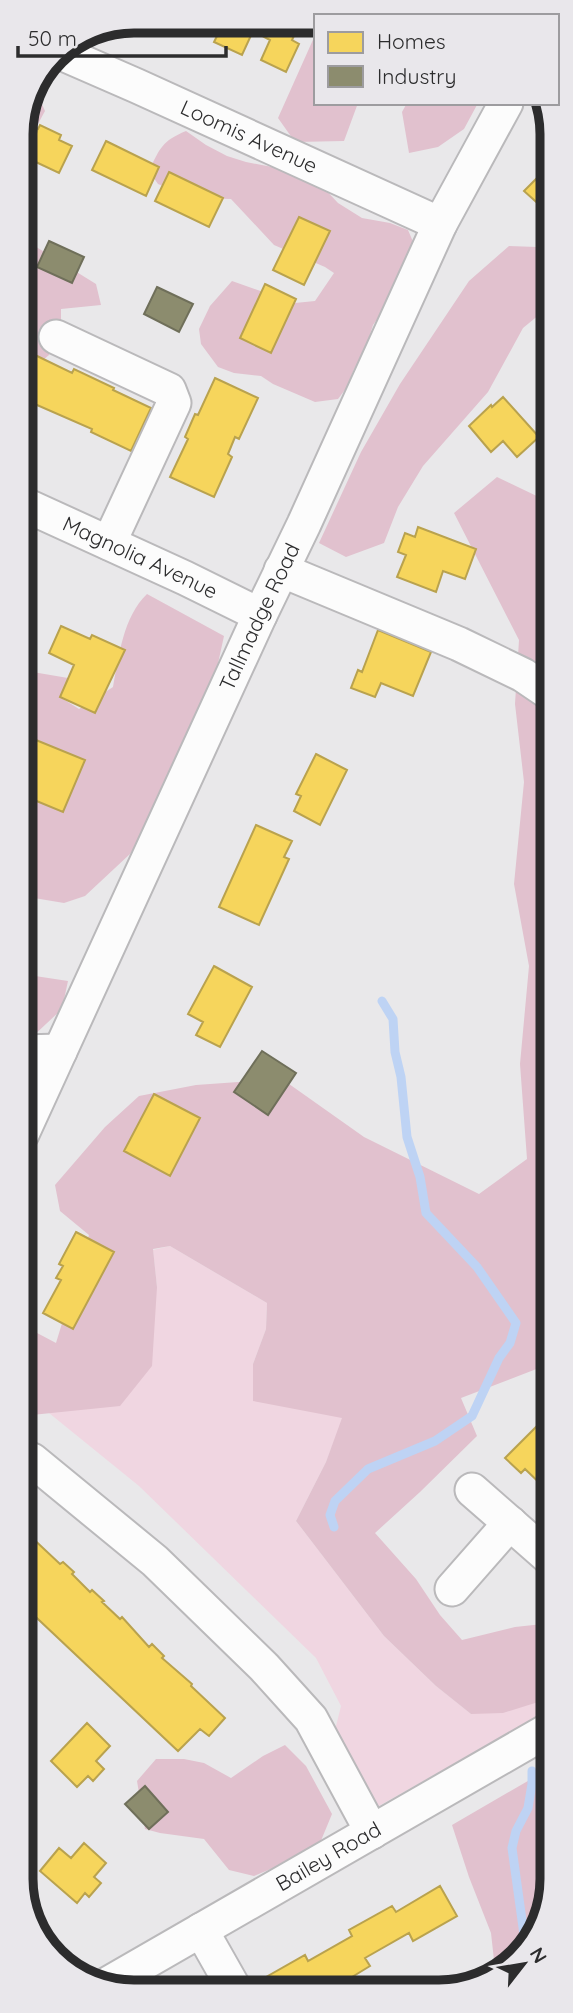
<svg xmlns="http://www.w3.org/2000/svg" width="573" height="2013" viewBox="0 0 573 2013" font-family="Quicksand,sans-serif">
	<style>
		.green { fill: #f0d6e1 }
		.forest { fill: #e1c1ce }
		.homes { fill: #f6d55c; stroke: #b9a24e; stroke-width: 2 }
		.industry { fill: #8c8c6e; stroke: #6f6f5a; stroke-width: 2 }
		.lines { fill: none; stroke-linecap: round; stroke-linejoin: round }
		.stream { stroke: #bed3f4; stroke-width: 9 }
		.minor-casing { stroke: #bab9bb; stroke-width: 37 }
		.minor { stroke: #fcfcfc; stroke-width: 33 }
		.labels { text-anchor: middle; stroke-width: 7; stroke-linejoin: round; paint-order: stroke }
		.street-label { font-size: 21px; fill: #2c2c2d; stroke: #e9e7eb }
		.rim { fill: none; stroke: #2c2c2d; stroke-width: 9 }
	</style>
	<rect width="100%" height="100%" fill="#e9e8ea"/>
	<path class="green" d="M170 1246 267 1303 266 1329 253 1364 343 1418 326 1462 296 1521 384 1636 436 1686 471 1714 552 1696V1709L377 1807 334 1734 341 1706 316 1658 139 1486 49 1413 157 1287 153 1250Z"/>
	<path class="forest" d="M316 33V103H358L344 141 295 142 278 118Z
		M37 93 45 111 21 155V128Z
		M407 103H478L464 129 438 147 409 153 402 112Z
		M186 131 206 145 227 156 246 162 293 171 322 186 338 203 362 218 390 223 408 230 414 244 391 300 373 325 366 347 354 369 347 387 338 399 315 402 273 384 261 376 234 373 218 367 201 344 199 329 210 306 232 281 295 303 315 301 334 273 325 267 274 245 231 199 192 198 158 184 149 171C160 148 162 141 186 131Z
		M21 235 25 240 96 284 101 305 61 309V327L49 355 30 371 21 396Z
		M509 246 537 247 551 260V305L523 328 488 392 423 466 398 507 384 543 346 557 319 543 361 452 400 384 469 281Z
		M497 477 545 500 551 494 552 1363 461 1398 477 1436 420 1492 375 1533 416 1579 440 1615 462 1640 515 1627 552 1623 551 1698 503 1713 471 1714 436 1686 384 1636 296 1521 326 1462 342 1418 253 1401V1364L266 1329 267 1303 170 1246 153 1249 157 1287 152 1366 120 1406 22 1416V1325L56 1343 89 1235 60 1211 55 1185 105 1127 139 1096 196 1085 282 1079 364 1137 479 1194 527 1159 520 1064 529 966 514 884 524 782 515 704 519 640 454 513Z
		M147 594 224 636 217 668 169 790 130 854 85 896 64 903 22 896 21 670 68 678 60 697 79 709 113 687C119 656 123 617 147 594Z
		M22 974 68 981 62 1009 30 1039 22 1041Z
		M285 1745 306 1766 332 1814 320 1843 292 1860 254 1876 229 1870 204 1839 160 1833 145 1829 137 1781 156 1759H184L204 1763 231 1778 263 1756Z
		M552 1767V1885L524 1954 495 1969 491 1933 469 1877 452 1825Z"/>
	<path class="homes" d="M177 21 204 22 199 32Z
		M224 22 300 23 292 40 299 44 286 72 261 60 270 40 253 31 242 55 214 42Z
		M24 122 38 129 40 125 61 135 59 140 72 146 59 173 21 155V128Z
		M106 141 159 167 146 196 92 170Z
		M546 169 551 174V223L541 213 544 209 524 191Z
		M169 172 223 198 209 227 155 201Z
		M299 217 330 231 304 285 273 270Z
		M265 284 296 299 271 353 240 338Z
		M35 355 72 373 74 369 114 388 113 390 151 408 131 451 91 432 92 429 21 398V384Z
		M215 378 258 398 239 439 235 437 228 454 232 457 214 497 170 477 188 439 185 437 195 414 198 415Z
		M503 397 539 437 517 457 503 441 491 452 469 426 491 405 492 407Z
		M418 527 476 549 465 579 443 571 436 592 397 577 406 555 398 552 405 533 415 537Z
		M61 626 90 639 92 635 125 650 95 713 60 697 74 665 49 653Z
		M378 630 431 652 413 696 381 683 375 697 351 688 358 670 362 672Z
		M31 738 85 760 63 812 22 795V762Z
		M316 754 347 770 320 825 294 811 301 796 296 794Z
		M256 825 292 841 284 857 289 859 259 925 219 907Z
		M214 966 252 987 220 1047 196 1035 203 1022 188 1014Z
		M154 1094 200 1118 170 1176 124 1151Z
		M76 1232 114 1252 73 1329 43 1313 61 1280 56 1278 63 1266 59 1264Z
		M547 1416 552 1421V1495L525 1469 521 1473 505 1458Z
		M27 1533 60 1564 63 1562 74 1572 72 1574 90 1592 92 1590 104 1601 102 1602 120 1619 122 1617 149 1647 152 1644 164 1656 162 1658 192 1684 191 1686 225 1718 209 1736 200 1729 178 1751 22 1604V1538Z
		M87 1723 110 1746 96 1761 104 1769 93 1781 88 1776 77 1787 51 1761Z
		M84 1843 106 1863 94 1877 101 1883 89 1897 85 1893 77 1903 40 1871 59 1848 71 1858Z
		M440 1886 457 1916 413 1941 409 1933 365 1958 370 1966 329 1991 322 1990 320 1986 312 1990H265L259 1981 305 1955 308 1961 352 1936 349 1930 392 1906 396 1912Z"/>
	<path class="industry" d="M49 241 84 257 72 283 37 267Z
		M157 287 193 304 179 332 144 314Z
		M262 1051 296 1073 268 1115 234 1092Z
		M145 1786 168 1812 149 1829 125 1804Z"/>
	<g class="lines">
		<path class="stream" d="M543 627H551
			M334 1527 330 1515 335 1501 368 1469 435 1441 472 1416 499 1358 510 1343 516 1323 477 1267 426 1213 420 1177 407 1137 401 1077 395 1052 393 1019 382 1001
			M526 1949 512 1848 516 1831 528 1808 532 1784V1771"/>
		<g class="minor-casing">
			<g id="minor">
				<path id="s1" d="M59 52 137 86 440 224"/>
				<path d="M56 337 169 390 174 403 109 543"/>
				<path id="s2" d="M21 503 185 578 260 615"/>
				<path d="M281 570 459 644 523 675 551 694"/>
				<path d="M22 1052 60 1051"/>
				<path id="s3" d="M22 1134 260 615 304 524 440 224 506 103"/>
				<path d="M32 1460 155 1561 264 1667 311 1719 372 1832"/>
				<path d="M472 1490 552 1560"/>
				<path d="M452 1589 510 1523"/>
				<path d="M201 1930 235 1990"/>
				<path id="s4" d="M104 1986 552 1728"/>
			</g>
		</g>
		<use href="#minor" class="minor"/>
	</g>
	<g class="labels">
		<g class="street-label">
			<text dy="7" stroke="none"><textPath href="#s1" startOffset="208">Loomis Avenue</textPath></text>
			<text dy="7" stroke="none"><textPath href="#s2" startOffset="131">Magnolia Avenue</textPath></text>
			<text dy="7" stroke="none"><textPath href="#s3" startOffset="569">Tallmadge Road</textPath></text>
			<text dy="7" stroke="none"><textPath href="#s4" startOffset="259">Bailey Road</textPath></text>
		</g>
	</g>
	<path d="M0 0H573V2013H0ZM134 33H439A101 101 0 0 1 540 134V1879A101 101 0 0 1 439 1980H134A101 101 0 0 1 33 1879V134A101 101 0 0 1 134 33Z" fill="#e9e7eb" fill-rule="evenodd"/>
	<path class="rim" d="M134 33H439A101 101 0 0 1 540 134V1879A101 101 0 0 1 439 1980H134A101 101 0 0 1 33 1879V134A101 101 0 0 1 134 33Z"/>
	<rect x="314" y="14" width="245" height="91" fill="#e9e7eb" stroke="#9d9c9f" stroke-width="2"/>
	<rect x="328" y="32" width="35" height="21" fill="#f6d55c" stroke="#9d9c9f" stroke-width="2"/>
	<text x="377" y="49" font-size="21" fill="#2c2c2d">Homes</text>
	<rect x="328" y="66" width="35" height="21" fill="#8c8c6e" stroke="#9d9c9f" stroke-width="2"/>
	<text x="377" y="84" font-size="21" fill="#2c2c2d">Industry</text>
	<g transform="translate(524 1964) rotate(59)" stroke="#e9e7eb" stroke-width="5" paint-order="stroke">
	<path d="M0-5L12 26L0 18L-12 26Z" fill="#2c2c2d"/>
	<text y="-10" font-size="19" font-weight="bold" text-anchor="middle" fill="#2c2c2d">N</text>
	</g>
	<path d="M18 46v10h208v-10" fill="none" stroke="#2c2c2d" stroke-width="3.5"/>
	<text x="28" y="46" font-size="21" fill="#2c2c2d" stroke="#e9e7eb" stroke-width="5" paint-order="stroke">50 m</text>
</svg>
